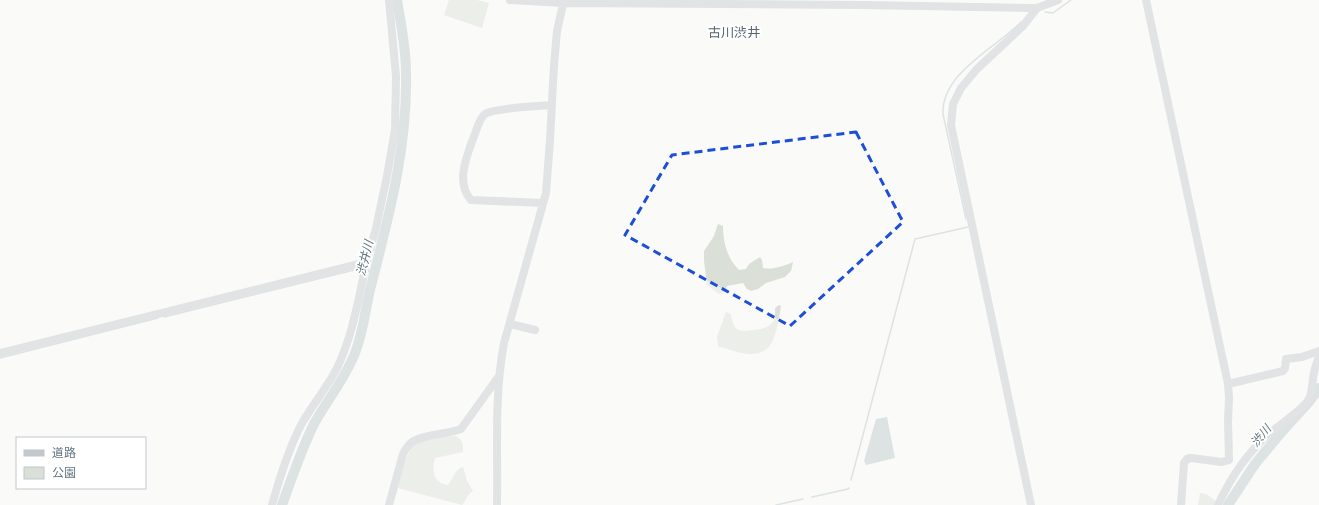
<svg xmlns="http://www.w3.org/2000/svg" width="1319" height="505" viewBox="0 0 1319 505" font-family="Commissioner,'Noto Sans JP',sans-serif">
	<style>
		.green { fill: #dadfd7 }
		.water { fill: #bbc7cb }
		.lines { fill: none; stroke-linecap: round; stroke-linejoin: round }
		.stream { stroke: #bbc7cb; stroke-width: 1.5 }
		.river { stroke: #bbc7cb; stroke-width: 10 }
		.minor { stroke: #c3c8cc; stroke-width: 8 }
		.marked { fill: none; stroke: #1d4ed8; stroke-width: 3; stroke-dasharray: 8 5; stroke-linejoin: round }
		.labels { text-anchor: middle; stroke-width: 4; stroke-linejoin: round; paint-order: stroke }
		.water-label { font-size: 12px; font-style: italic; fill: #60757c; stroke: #fff }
		.quarter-label { font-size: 13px; fill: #57646e; stroke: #fff }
	</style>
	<rect width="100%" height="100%" fill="#fafaf8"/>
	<path class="green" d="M449 0H477L489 3 482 28 444 15Z
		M718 224 723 226C723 242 727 258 739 270L746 269 749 264 760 257 762 260 763 268C773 270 784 266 793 262L791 271 785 277 766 283 758 289 751 291 747 289 743 283 727 286 725 291 719 294 707 285 704 261V251L714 236Z
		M779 305 781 306C779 318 777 332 772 342 761 363 734 351 718 346L717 337 726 312 731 314C733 332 739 332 755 330 760 329 768 328 772 323 776 319 775 313 775 308Z
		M451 436H456L461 440 463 445V452L435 458C432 470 432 483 448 485 453 479 455 469 463 467L467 481 473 491C466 495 467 500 462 505L398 488C401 476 406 449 417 443 427 438 440 437 451 436Z
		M1200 493 1206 494 1216 501 1215 505H1198Z"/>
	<path class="water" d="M887 417 895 458 866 465 864 461 876 419Z"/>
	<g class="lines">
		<path class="stream" d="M1045 12 1053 13 1071 0
			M966 219 943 114C941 73 997 47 1021 22
			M367 271 374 272
			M164 317 358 269 360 270
			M0 358 158 318
			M851 480 915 239 968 227
			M812 497 848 489 849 488
			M776 505 803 499"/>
		<path class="river" d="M282 505C292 478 301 450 314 424 327 400 345 379 355 353 364 331 365 308 371 286 389 216 408 145 406 72 406 48 401 24 397 0
			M1228 505 1255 464 1280 434 1309 402 1319 388"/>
		<path class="minor" d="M510 0 563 3 863 5 1028 8H1037L1058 0
			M1146 0 1228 384 1229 397 1228 422 1229 460 1222 462 1191 458 1187 459 1184 463 1181 505
			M543 203 471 200C455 182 467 156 474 136 477 129 479 119 485 114 493 108 539 106 552 105
			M510 324 535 330
			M0 353 359 264 366 265 376 228 387 176 395 130 396 76 389 0
			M1228 384 1283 371 1285 368 1286 359 1302 357 1319 351
			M272 505C279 480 289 448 301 425 312 405 327 388 337 368 353 335 358 300 366 265
			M389 505 403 454C405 450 408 445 412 442 427 433 446 435 461 429L499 376
			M497 505C498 451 494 396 504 343L546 193 550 140 554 65 557 31 564 0
			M1031 505 951 125 953 104 961 88 977 69 1023 26 1037 8
			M1218 505C1230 479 1248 452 1270 433 1280 424 1303 410 1309 399 1313 390 1312 381 1314 372 1315 367 1317 362 1319 357"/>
	</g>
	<path d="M0 0H1319V505H0ZM856 132 903 222 790 326 625 235 672 155Z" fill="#fafaf8" fill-opacity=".55" fill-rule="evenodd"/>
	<path class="marked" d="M856 132 903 222 790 326 625 235 672 155Z"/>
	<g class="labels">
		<g class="water-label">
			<text transform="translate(365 258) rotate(-76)" y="4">渋井川</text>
			<text transform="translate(1261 436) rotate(-50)" y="4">渋川</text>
		</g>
		<g class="quarter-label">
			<text x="734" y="37">古川渋井</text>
		</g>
	</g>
	<rect x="16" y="437" width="130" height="52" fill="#ffffff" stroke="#c1c8cd"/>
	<rect x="24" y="450" width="20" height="6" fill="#c3c8cc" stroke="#c1c8cd"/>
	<text x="52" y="457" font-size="12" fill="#657683">道路</text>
	<rect x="24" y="467" width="20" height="12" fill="#dadfd7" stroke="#c1c8cd"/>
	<text x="52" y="477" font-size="12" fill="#657683">公園</text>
</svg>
